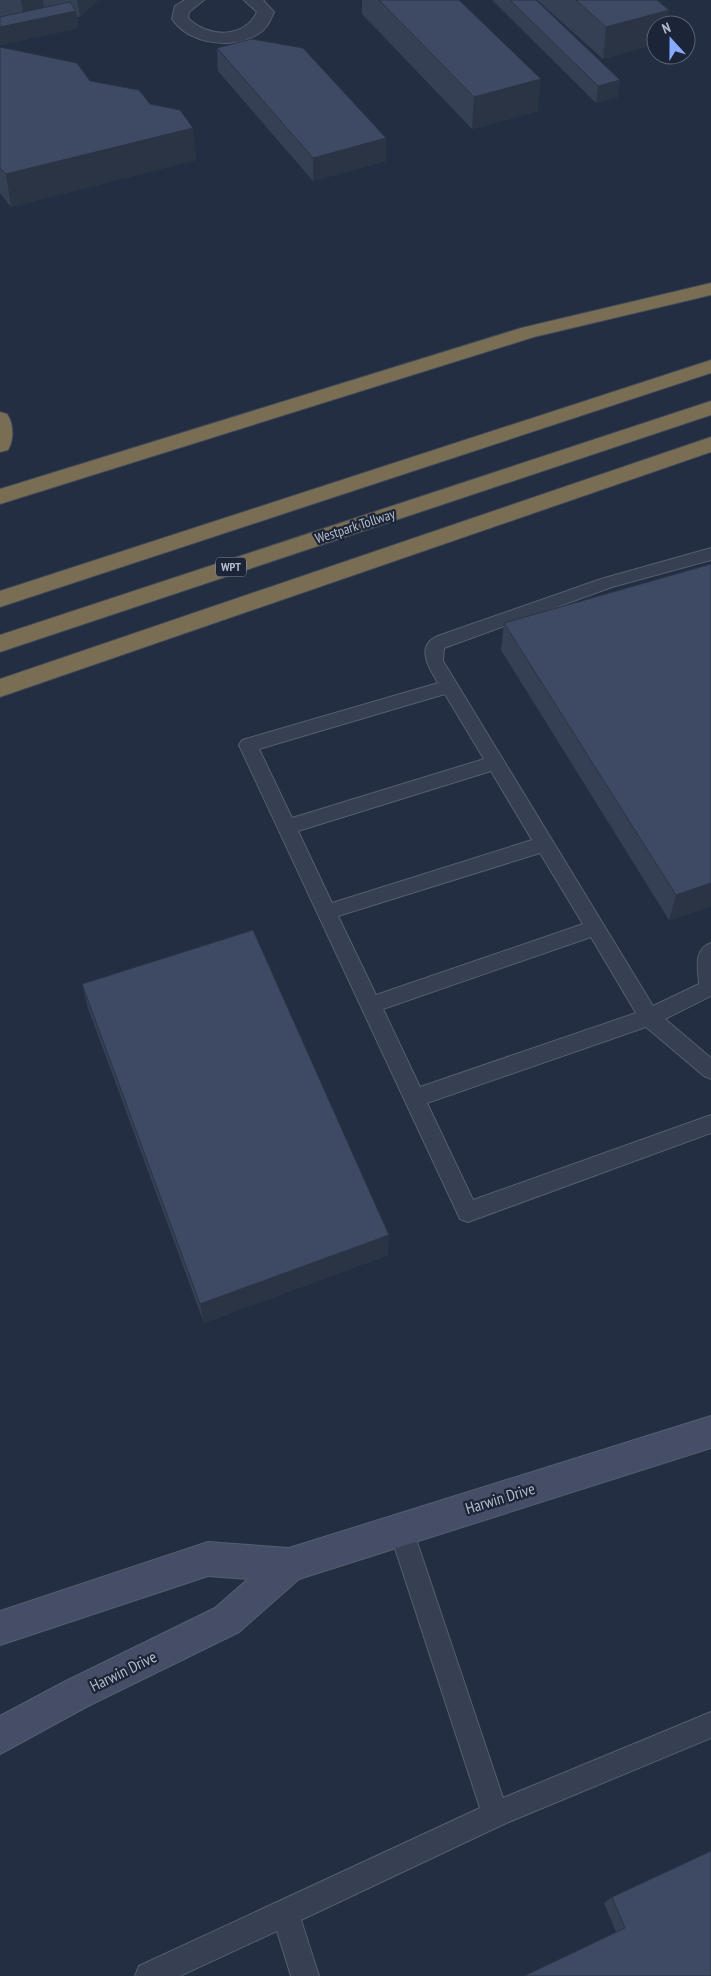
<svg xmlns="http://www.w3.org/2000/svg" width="711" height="1976" viewBox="0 0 711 1976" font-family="'PT Sans Narrow',sans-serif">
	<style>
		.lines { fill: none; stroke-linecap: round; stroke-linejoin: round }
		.lane-casing { stroke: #555e6f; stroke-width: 2 }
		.street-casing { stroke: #555e6f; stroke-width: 2 }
		.secondary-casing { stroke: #555e6f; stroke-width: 2 }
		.highway-casing { stroke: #3f4859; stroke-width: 2 }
		.lane { fill: #374052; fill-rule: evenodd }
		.street { fill: #374052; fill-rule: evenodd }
		.secondary { fill: #454e66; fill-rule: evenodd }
		.highway { fill: #796d54; fill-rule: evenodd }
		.wall { fill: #354055 }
		.shaded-wall { fill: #2b3445 }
		.building { fill: #3e4a63; stroke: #2b3445 }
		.labels { text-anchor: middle; stroke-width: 4.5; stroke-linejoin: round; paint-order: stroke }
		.shield { fill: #1c2537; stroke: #868e9f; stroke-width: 1 }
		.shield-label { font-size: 12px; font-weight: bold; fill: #b4bbcc }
		.street-label { font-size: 14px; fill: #b4bbcc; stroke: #1c2537 }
		.near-street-label { font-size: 16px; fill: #b4bbcc; stroke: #1c2537 }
	</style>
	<rect width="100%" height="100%" fill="#232e43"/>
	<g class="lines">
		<g class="lane-casing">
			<path id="lane" d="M711 548V560L612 587 444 648 443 661 653 1006 699 984C698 968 693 949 711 943V996L665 1019 711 1058V1079L704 1076 646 1027 427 1103 473 1200 711 1115V1133L468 1222 460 1219 239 745 242 740 438 683C432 672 418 653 430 641 434 636 445 634 452 631L601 579ZM445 694 484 759 292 818 259 749ZM491 771 532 840 332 903 298 831ZM540 853 583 924 376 995 338 916ZM591 937 636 1013 420 1087 383 1009Z
				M401 1518 410 1521 413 1530 503 1798 711 1712V1738L504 1824 301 1920 319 1976H291L277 1931 180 1976H135L139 1966 480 1808 389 1530 392 1521Z"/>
		</g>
		<g class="street-casing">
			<path id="street" d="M185 0H204L189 12 188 18C207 38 245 39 257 12L244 0H263L274 12C270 21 267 29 258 34 232 50 189 44 172 19L175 6Z"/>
		</g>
		<g class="secondary-casing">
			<path id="secondary" d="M711 1416V1448L299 1579 239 1632 88 1706 0 1754V1716L64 1682 215 1608 248 1579 208 1576 0 1645V1611L208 1542 289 1548Z"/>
		</g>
		<g class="highway-casing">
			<path id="highway" d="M711 283V295L534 337 0 504V489L521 328Z
				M711 360V373L0 607V591Z
				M711 401V415L0 652V635Z
				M0 412 7 414C14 424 14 440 8 450L0 452Z
				M711 437V452L0 697V679Z"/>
		</g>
		<use href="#lane" class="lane"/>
		<use href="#street" class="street"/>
		<use href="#secondary" class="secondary"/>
		<use href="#highway" class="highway"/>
	</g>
	<path class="wall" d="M0 0H98L80 17H77L78 28 0 45Z
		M362 0H459L538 111 472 129 362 14Z
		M492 0H536L620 80 618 97 596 103Z
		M537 0H657L669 10 667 25H656V44L603 59Z
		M0 47 90 81 150 104 193 128 196 160 11 207 0 193Z
		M217 48 386 138V161L313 181 218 71Z
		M711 564V906L669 920 501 650 504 623Z
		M82 984 388 1255 204 1323 88 1008Z
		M612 1897 711 1976 616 1932 604 1903Z"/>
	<path class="shaded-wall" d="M21 0H43L44 9 76 11 78 28 0 45V27L24 22Z
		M77 0H98L80 17Z
		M669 10 667 25H656V44L603 59 606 27Z
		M541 79 538 111 472 129 474 97Z
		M620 80 618 97 596 103 598 86Z
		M193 128 196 160 11 207 6 174Z
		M386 138V161L313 181V158Z
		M711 883V906L669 920 676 895Z
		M389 1235 388 1255 204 1323 200 1304Z"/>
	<path class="building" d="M379 0H459L541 79 474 97Z
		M510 0H536L620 80 598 86Z
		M576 0H657L669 10 606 27Z
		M70 2 76 11 0 27V17Z
		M252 39 303 48 386 138 313 158 217 48Z
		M0 47 77 63 90 81 139 90 150 104 180 110 193 128 6 174 0 168Z
		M711 564V883L676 895 504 623Z
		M253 930 389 1235 200 1304 82 984Z
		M711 1851V1976H524L625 1928 612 1897Z"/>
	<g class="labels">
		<rect class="shield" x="216" y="557.5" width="30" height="19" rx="4"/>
		<g class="shield-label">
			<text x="231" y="571">WPT</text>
		</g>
		<g class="street-label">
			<text transform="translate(355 526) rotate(-18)" y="5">Westpark Tollway</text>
		</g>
		<g class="near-street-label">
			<text transform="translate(500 1498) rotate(-17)" y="6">Harwin Drive</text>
			<text transform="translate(123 1671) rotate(-26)" y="6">Harwin Drive</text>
		</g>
	</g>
	<g transform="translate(671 40) rotate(339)"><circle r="24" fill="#1c2537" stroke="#596173"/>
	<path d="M0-4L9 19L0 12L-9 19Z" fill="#86abff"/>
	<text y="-8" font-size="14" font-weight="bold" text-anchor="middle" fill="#b4bbcc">N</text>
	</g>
</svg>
